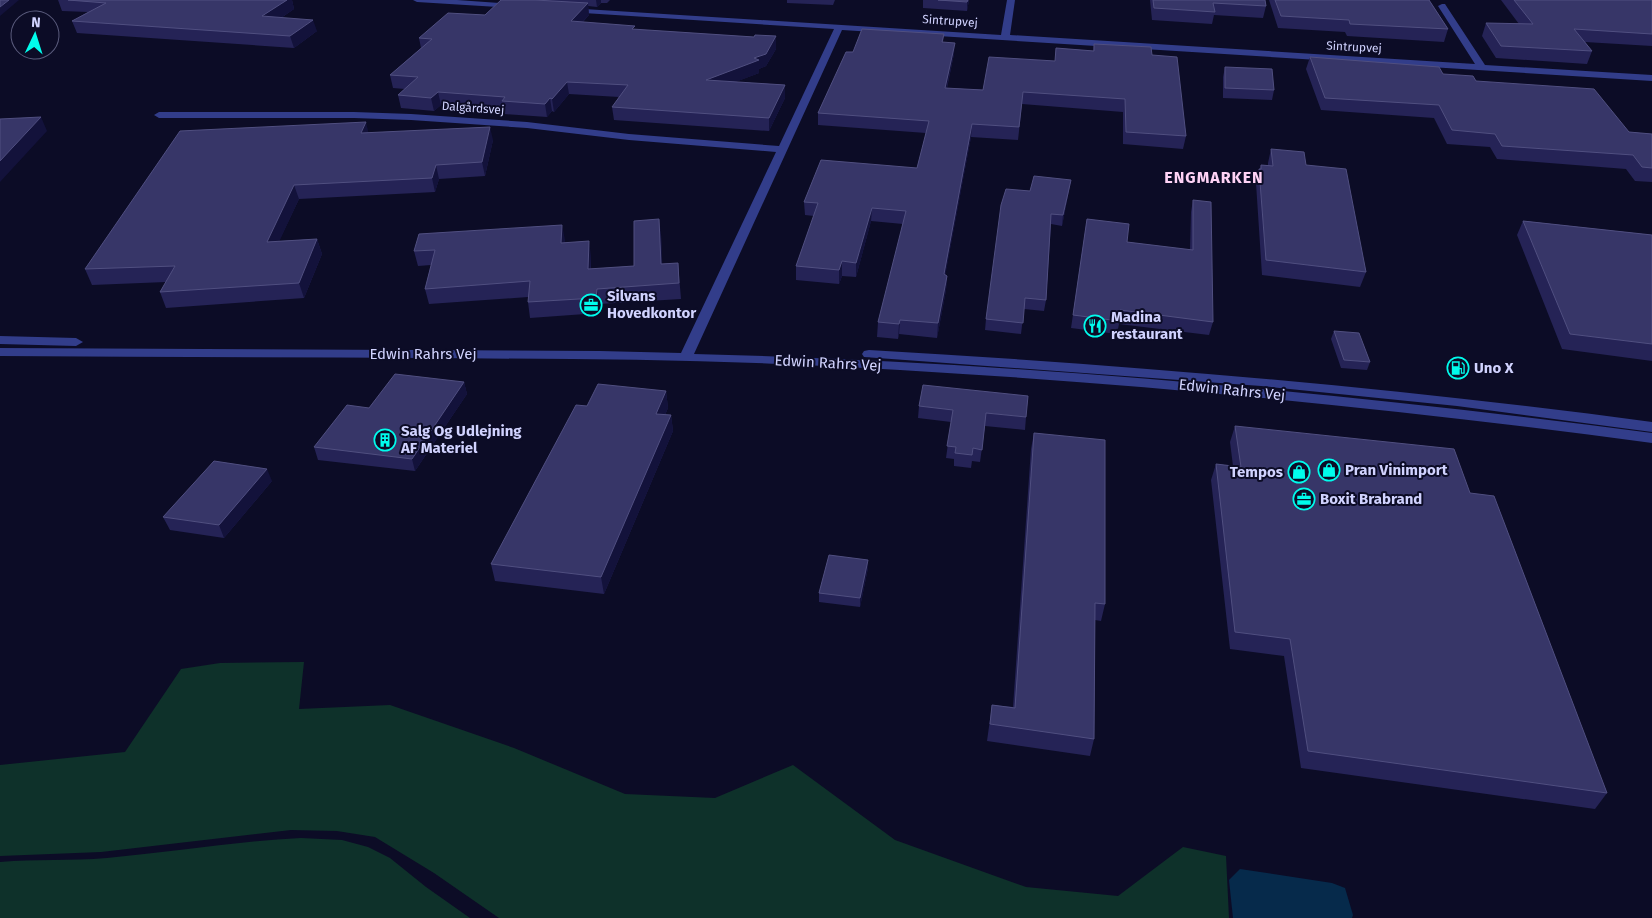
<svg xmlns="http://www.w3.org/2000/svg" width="1652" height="918" viewBox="0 0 1652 918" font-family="'Fira Sans',sans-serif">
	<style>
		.green { fill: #0e312a }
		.water { fill: #062a4b }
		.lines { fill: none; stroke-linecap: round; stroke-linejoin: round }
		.minor { fill: #323d8a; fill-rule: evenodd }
		.wall { fill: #252356 }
		.shaded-wall { fill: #13123b }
		.building { fill: #373668; stroke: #504f80 }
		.labels { text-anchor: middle; stroke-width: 4; stroke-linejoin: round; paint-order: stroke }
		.far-street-label { font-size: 12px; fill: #d1d3ff; stroke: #0c0c26 }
		.poi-label { font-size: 15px; font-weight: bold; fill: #d1d3ff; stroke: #0c0c26; text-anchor: start }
		.street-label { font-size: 15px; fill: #d1d3ff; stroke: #0c0c26 }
		.far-district-label { font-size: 16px; font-weight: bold; letter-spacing: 1px; fill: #ffd3f6; stroke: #0c0c26 }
	</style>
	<rect width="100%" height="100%" fill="#0c0c26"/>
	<path class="green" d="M304 662 299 709 390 705 514 748 625 794 715 798 793 765 895 840 1026 887 1118 896 1183 847 1226 856 1229 918H499L434 873 375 837 337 831 291 830 101 852 0 856V765L125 752 181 669 220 663Z
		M301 838 342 840 368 847 390 858 426 887 470 918H0V862C36 859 71 861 107 858 172 852 236 841 301 838Z"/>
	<path class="water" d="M1240 869 1332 883 1345 888 1353 915 1352 918H1233L1229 880Z"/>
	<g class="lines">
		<path class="minor" d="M413 0H457L515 4 519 6 515 8 417 2Z
			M1007 0H1015L1010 35 1475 64 1438 6 1442 4H1445L1485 65 1652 75V81L842 30 694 354C1015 362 1334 392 1652 433V443C1363 404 1073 377 782 364 663 359 544 359 424 358 283 357 141 357 0 356V348L600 351 681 353 776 152 629 140 527 128 411 120 354 118H159L154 115 159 112H354L411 114 527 122 629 134 779 146 834 29 568 12 564 10 568 8 1001 35Z
			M0 336 76 338 83 342 76 346 0 344Z
			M869 350C1131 365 1392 387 1652 422V432L1457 406 1261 386 864 357 862 354 864 351Z"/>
	</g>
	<path class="wall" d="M58 0H292L294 9 281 18 317 31 294 48 77 33 72 21 88 12 62 11Z
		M501 0H610L607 3H601L597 7 588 6 589 15 583 22 636 30 754 37 776 36V49L766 66 759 69V73L735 82 785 85V98L769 131 614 120 612 107 619 97 569 94 554 112 552 111 547 117 504 114 503 110 441 105 434 111 401 108 398 95 405 89 393 88 390 75 421 48 419 38 485 15Z
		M787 0H835L833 5 787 3Z
		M923 0H969L967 11 923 8Z
		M1150 0H1265L1266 6 1263 18 1214 15 1212 24 1152 20Z
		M1269 0H1429L1448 29 1444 42 1347 36 1345 32 1278 28Z
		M1501 0H1652V46L1585 42 1592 51 1587 64 1496 58 1482 36 1486 23 1519 24Z
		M944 34 943 42 954 54 947 88 983 90 1055 61 1056 48 1093 51 1094 44 1152 55 1186 136 1183 149 1123 144V112L1022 104 1018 140 971 137 945 275 947 276 946 290 937 338 899 334 898 339 877 337 878 322 903 224 871 221 856 277 842 276 839 284 796 280V266L814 216 805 215 804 202 917 168 926 133 818 125V113L853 52Z
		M1310 57 1443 74 1476 81 1629 132 1652 134V182L1635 181 1626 169 1497 159 1490 147 1447 144 1434 118 1321 110 1306 69Z
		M1225 67 1274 90 1272 100 1223 98V77Z
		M368 133 493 140 485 176 439 179 435 192 299 199 279 241 317 239 322 254 304 298 166 308 160 292 166 282 92 285 85 269Z
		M1271 149 1306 165 1366 272 1360 287 1262 275 1256 183 1261 165 1268 166V163Z
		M1071 180 1062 226 1051 224 1046 300 1044 311 1024 309 1021 334 985 330 986 319 1030 191Z
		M1193 200 1213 322 1209 335 1119 324 1117 334 1071 328 1087 219 1127 242 1190 250 1191 212Z
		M1523 221 1652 235V361L1562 349 1517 235Z
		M661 234 662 264 678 263 681 299 599 304V313L530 318 528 302V297L429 304 425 289 431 265 418 266 414 251 565 240 564 242 591 256V269L634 266Z
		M1334 331 1370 362 1367 370 1341 368 1331 339Z
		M464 382 467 394 415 471 318 460 314 447 369 408Z
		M666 391 668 408 665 415H671L673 431 604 594 495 581 491 564 587 406Z
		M919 406 1026 417 1025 430 985 426 980 462 972 461 971 468 954 466V459L946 458 951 422 918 418Z
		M1235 426 1470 493 1607 793 1595 809 1301 768 1284 656 1230 649 1211 480 1216 464 1233 466 1230 442Z
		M1034 433 1105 604 1101 621 1095 620 1094 739 1090 756 987 741 992 705 1013 707 1031 449Z
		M272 481 224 538 170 530 163 517Z
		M868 568 860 607 819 602V593Z"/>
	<path class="shaded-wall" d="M9 0H19L0 16V7Z
		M287 0H292L294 9 266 28 262 16Z
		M596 0H601V3L597 7Z
		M968 0H969L967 11V2Z
		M588 3 589 15 572 33 571 21Z
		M313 20 317 31 294 48 290 36Z
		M776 36V49L766 66 759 69V73L707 93 706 80 754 58Z
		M955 43 954 54 944 100 945 88Z
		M567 82 569 94 554 112 552 99Z
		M785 85V98L769 131V118Z
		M438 92 441 105 434 111 431 98Z
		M550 98 552 111 547 117 545 104Z
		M41 117 47 131 0 182V161Z
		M366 122 369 135 361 133Z
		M972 124 971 137 943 288 944 274Z
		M490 127 493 140 485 176 482 162Z
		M436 165 439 179 435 192 432 178Z
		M1071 180 1069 190 1062 226 1063 215Z
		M294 185 299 199 272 257 267 242Z
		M872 208 871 221 856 277V263Z
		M659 219 661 234 663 279 661 264Z
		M562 225 565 240 563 258 561 243Z
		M317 239 322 254 304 298 299 283Z
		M589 241 591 256 590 284 588 269Z
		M842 261V276L839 284V270Z
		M947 276 946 290 937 338 938 323Z
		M597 289 599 304V313L596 298Z
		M900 320 899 334 898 339 899 324Z
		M464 382 467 394 415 471 412 459Z
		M666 391 668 408 658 430 656 414Z
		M671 415 673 431 604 594 601 577Z
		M267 469 272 481 224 538 219 525Z
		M868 560V568L860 607V598Z"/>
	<path class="building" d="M0 0H9L0 7Z
		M68 0H287L262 16 313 20 290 36 72 21 106 3Z
		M501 0H535L588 3 571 21 635 26 632 29 754 37 755 35 776 36 766 54 754 58 759 60 706 80 785 85 769 118 612 107 628 85 567 82 552 99 550 98 545 104 502 101 505 97 438 92 431 98 398 95 418 77 390 75 432 39 419 38 448 13 485 15Z
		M938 0H968L967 2Z
		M1153 0H1265L1266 6 1213 3 1215 12 1154 8Z
		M1275 0H1429L1448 29 1350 24 1349 20 1281 16Z
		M1514 0H1652V34L1574 29 1592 51 1501 46 1486 23 1533 24Z
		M862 29 944 34 942 42 955 43 945 88 983 90 989 57 1055 61 1056 48 1094 51V44L1151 47 1152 55 1177 57 1186 136 1126 132 1125 99 1023 92 1019 127 972 124 944 274 947 276 938 323 900 320 899 324 878 322 906 211 872 208 856 263 842 261 839 270 796 266 818 203 804 202 821 160 917 168 929 121 818 113 846 52H853Z
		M1310 57 1439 67 1443 74 1473 76 1476 81 1594 89 1629 132 1652 134V168L1642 167 1633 155 1502 146 1495 134 1452 130 1439 105 1325 98Z
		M1225 67 1272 69 1274 90 1225 88Z
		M41 117 0 161V119Z
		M366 122 361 133 490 127 482 162 436 165 432 178 294 185 267 242 317 239 299 283 160 292 175 266 85 269 180 131Z
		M1271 149 1304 152 1306 165 1346 169 1366 272 1266 260 1259 169H1261V165L1273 166Z
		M1034 176 1071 180 1063 215 1051 214 1046 300 1025 298 1023 323 986 319 1001 205 1006 189 1030 191Z
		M1193 200 1211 202 1213 322 1120 310 1119 321 1073 315 1087 219 1129 224 1127 242 1193 250Z
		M659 219 661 264 678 263 679 283 597 289 596 298 528 302 530 281 425 289 435 250 414 251 419 234 562 225 561 243 589 241 588 269 634 266V221Z
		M1523 221 1652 235V344L1570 334Z
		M1334 331 1359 333 1370 362 1344 360Z
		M395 374 464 382 412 459 314 447 347 405 369 408Z
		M598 384 666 391 656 414 671 415 601 577 491 564 576 405 587 406Z
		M923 385 1028 396 1026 417 986 413 982 450 973 448 972 455 955 453 956 447 947 446 953 410 919 406Z
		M1235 426 1454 449 1470 493 1494 496 1607 793 1308 751 1290 639 1235 632 1216 464 1241 467Z
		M1034 433 1105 440V604L1095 603 1094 739 990 724 992 705 1015 708Z
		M214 461 267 469 219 525 163 517Z
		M829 555 868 560 860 598 819 593Z"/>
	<defs>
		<g id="office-ring" transform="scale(1.125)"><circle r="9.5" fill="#0c0c26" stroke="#00fcec" stroke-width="1.5"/><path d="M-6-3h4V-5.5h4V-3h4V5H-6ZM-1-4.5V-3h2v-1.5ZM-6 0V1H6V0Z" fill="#00fcec"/></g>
		<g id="restaurant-ring" transform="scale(1.125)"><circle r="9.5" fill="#0c0c26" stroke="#00fcec" stroke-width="1.5"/><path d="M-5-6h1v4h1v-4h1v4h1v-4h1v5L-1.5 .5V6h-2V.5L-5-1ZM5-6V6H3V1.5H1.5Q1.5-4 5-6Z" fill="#00fcec"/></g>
		<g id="fuel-ring" transform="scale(1.125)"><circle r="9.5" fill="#0c0c26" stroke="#00fcec" stroke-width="1.5"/><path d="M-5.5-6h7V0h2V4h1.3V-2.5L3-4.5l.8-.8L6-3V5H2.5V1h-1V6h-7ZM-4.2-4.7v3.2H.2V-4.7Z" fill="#00fcec"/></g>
		<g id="building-ring" transform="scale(1.125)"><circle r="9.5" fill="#0c0c26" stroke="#00fcec" stroke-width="1.5"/><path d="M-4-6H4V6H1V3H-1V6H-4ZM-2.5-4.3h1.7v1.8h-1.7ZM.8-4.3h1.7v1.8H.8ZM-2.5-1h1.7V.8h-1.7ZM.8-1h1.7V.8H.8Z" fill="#00fcec"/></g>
		<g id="shop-ring" transform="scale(1.125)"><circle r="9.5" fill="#0c0c26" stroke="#00fcec" stroke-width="1.5"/><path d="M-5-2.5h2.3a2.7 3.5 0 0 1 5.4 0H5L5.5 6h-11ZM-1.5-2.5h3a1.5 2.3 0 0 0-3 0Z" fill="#00fcec"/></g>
	</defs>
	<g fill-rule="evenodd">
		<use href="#office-ring" x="591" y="305"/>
		<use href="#restaurant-ring" x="1095" y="326"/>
		<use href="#fuel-ring" x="1458" y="368"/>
		<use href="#building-ring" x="385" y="440"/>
		<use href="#shop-ring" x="1329" y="470"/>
		<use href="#shop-ring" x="1299" y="472"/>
		<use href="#office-ring" x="1304" y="499"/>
	</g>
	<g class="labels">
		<g class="far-street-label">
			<text transform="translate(950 21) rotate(4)" y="4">Sintrupvej</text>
			<text transform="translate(1354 47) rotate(3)" y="4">Sintrupvej</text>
			<text transform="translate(473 108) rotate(4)" y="4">Dalgårdsvej</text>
		</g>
		<g class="poi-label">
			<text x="607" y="301">Silvans<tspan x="607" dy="17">Hovedkontor</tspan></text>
			<text x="1111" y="322">Madina<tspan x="1111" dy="17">restaurant</tspan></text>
			<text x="1474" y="373">Uno X</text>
			<text x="401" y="436">Salg Og Udlejning<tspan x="401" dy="17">AF Materiel</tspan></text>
			<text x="1345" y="475">Pran Vinimport</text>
			<text x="1283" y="477" text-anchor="end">Tempos</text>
			<text x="1320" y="504">Boxit Brabrand</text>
		</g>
		<g class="street-label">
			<text x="423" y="359">Edwin Rahrs Vej</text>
			<text transform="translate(828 363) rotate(3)" y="5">Edwin Rahrs Vej</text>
			<text transform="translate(1232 390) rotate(6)" y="5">Edwin Rahrs Vej</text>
		</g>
		<g class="far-district-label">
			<text x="1214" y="183">ENGMARKEN</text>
		</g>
	</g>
	<g transform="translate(35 35) rotate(4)"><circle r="24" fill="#0c0c26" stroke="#5b5c7d"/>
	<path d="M0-4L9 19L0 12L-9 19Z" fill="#00fcec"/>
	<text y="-8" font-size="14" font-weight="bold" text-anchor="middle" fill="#d1d3ff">N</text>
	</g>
</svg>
